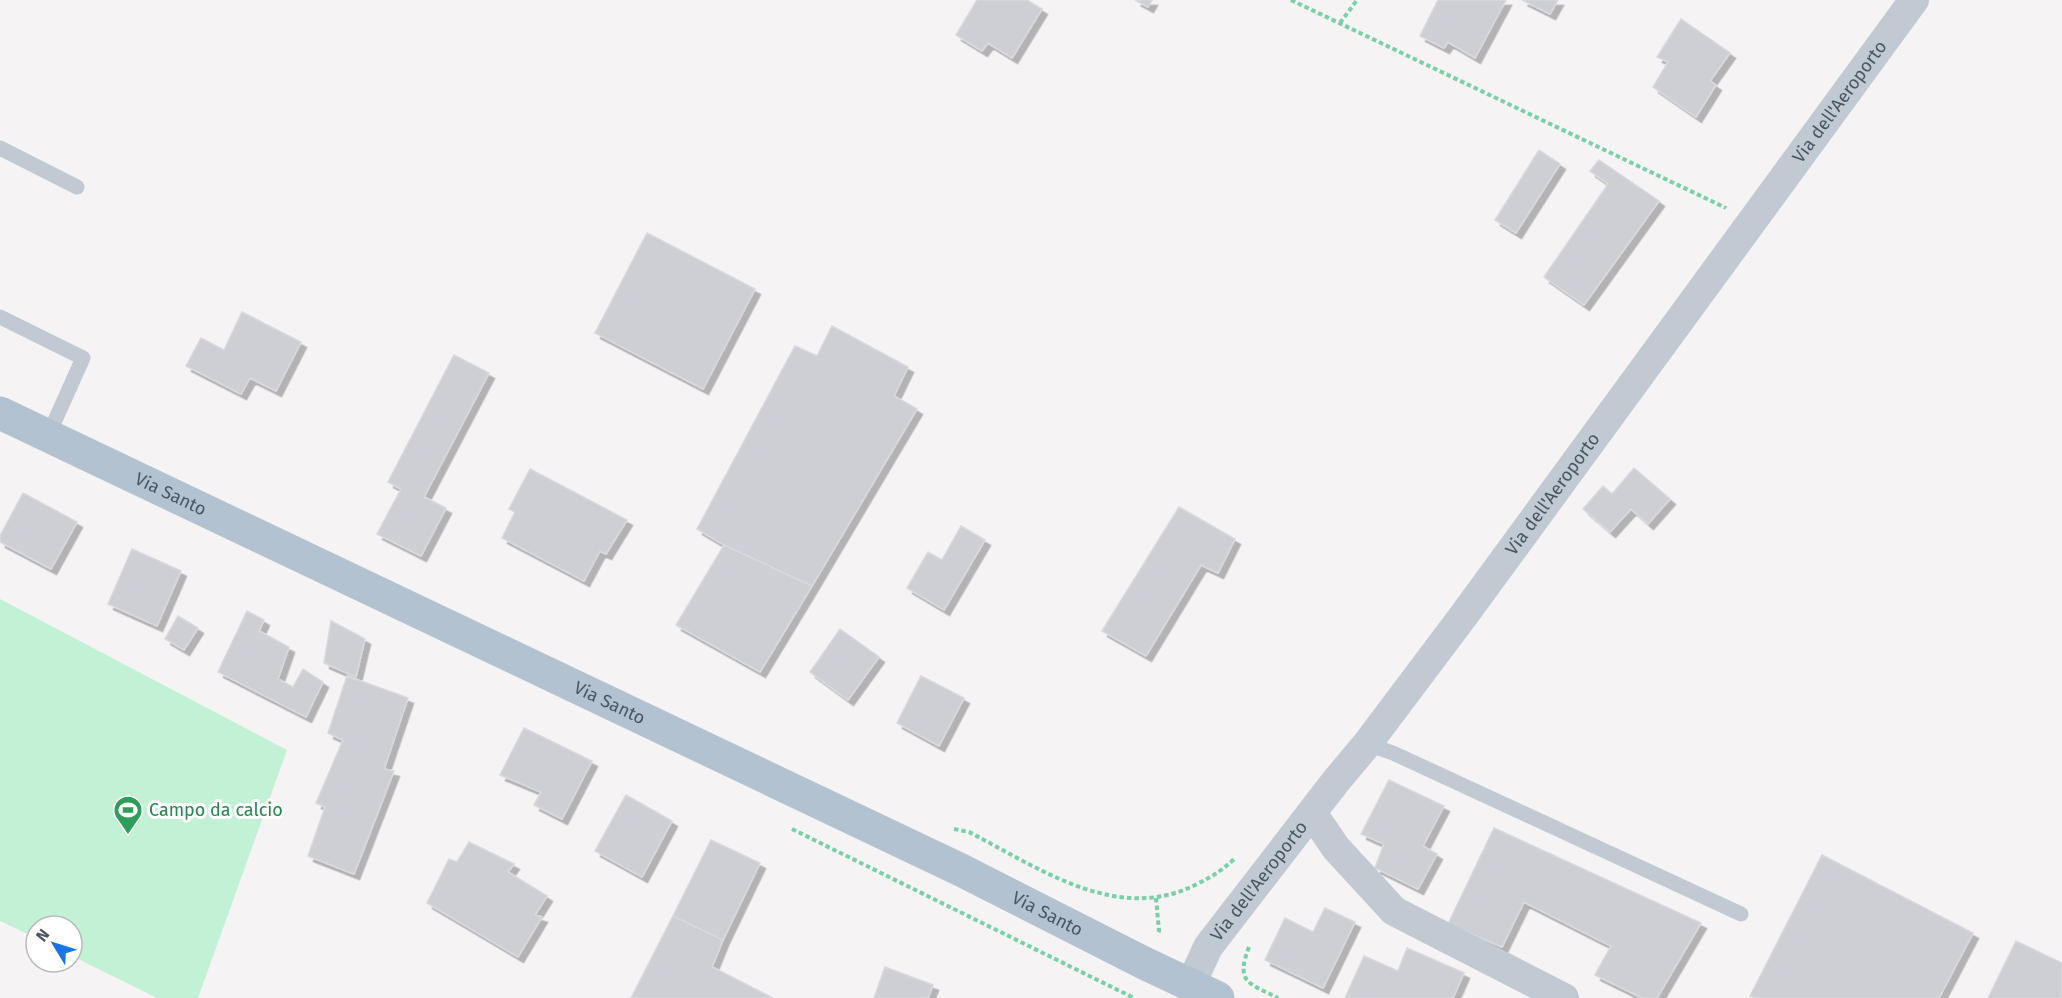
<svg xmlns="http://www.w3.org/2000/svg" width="2062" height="998" viewBox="0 0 2062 998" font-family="'Fira Sans',sans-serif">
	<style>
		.green { fill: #c3f1d5 }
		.building { fill: #cdcfd5; stroke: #d7d9de; stroke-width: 1.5; filter: url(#shadow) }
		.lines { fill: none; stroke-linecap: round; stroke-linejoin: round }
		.path { stroke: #7ad0a6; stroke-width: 4; stroke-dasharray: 4.5 3; stroke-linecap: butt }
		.lane { stroke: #c1cad2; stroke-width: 15 }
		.street { stroke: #c1cad2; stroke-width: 30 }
		.primary { stroke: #b3c2d1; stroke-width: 33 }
		.labels { text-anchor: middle; stroke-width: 6; stroke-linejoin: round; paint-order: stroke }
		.street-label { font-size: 18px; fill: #4a5661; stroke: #fff }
		.leisure-label { font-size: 18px; fill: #27864d; stroke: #fff; text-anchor: start }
	</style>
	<defs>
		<filter id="shadow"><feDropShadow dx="5.5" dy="5.5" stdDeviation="0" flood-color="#0004"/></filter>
	</defs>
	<rect width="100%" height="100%" fill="#f5f3f3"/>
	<path class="green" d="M0 599 287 750 198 998H157L72 956V926H36V938L0 921Z"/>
	<path class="building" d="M977 0H1027L1042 9 1012 58 988 43 982 51 956 35Z
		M1135 0H1152L1148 7Z
		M1438 0H1506L1475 58 1448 42 1444 48 1420 36Z
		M1522 0H1558L1550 14Z
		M1681 19 1730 53 1710 81 1716 85 1696 117 1653 87 1668 62 1657 57Z
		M1539 150 1560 164 1516 233 1495 220Z
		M1599 160 1659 201 1584 305 1544 277 1608 184 1590 171Z
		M647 233 755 289 703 389 595 333Z
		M242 312 301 342 276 391 250 378 241 394 186 366 201 338 224 350Z
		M832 326 908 367 894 396 917 409 812 586 724 545 697 529 795 346 817 356Z
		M454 355 489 373 424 497 446 508 421 556 377 534 401 489 388 482Z
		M1634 468 1670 499 1648 524 1631 509 1610 532 1583 509 1603 486 1612 494Z
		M530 469 627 520 606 554 600 551 584 581 502 538 515 512 509 509Z
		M23 493 77 522 51 569 0 542V536Z
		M1179 507 1235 539 1218 573 1201 565 1146 656 1102 631Z
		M961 526 985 540 944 610 907 588 928 552 942 560Z
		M724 545 812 586 760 672 676 625Z
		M132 549 181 571 157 626 108 604Z
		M247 611 264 620 259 631 289 647 278 679 293 687 303 669 323 682 306 717 218 672Z
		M178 616 198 628 184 650 165 639Z
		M331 621 365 639 356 677 324 663Z
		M840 629 879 657 848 700 810 672Z
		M347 676 408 698 384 769 394 771 354 874 308 856 325 807 316 803 343 740 328 733Z
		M921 676 964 698 939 746 897 723Z
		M524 728 592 761 562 819 534 805 541 792 500 775Z
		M1389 780 1444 806 1423 846 1437 854 1418 889 1375 868 1384 844 1361 834Z
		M626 795 672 821 642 877 595 851Z
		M1494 828 1701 923 1657 998H1642L1595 975 1611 946 1524 902 1502 947 1448 924Z
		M711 840 760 863 723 940 673 916Z
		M469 842 514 864 508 872 547 896 535 915 542 917 518 957 427 903 449 859 457 862Z
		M1822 855 1973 933 1939 998H1755L1750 996Z
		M1325 908 1355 922 1323 988 1265 960 1285 918 1313 932Z
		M673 916 723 940 712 967 773 998H631Z
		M2016 941 2062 963V998H1988Z
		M1407 948 1464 973 1453 998H1345L1364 956 1398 971Z
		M885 967 933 985 928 998H874Z"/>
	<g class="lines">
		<path class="path" d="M1291 0 1726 208
			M1340 23 1357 0
			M792 829 1134 998
			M954 829 969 832C1039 868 1118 925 1197 884 1213 876 1223 870 1235 858
			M1156 898 1159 931 1157 935
			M1249 947C1235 983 1249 983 1278 998"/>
		<path class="lane" d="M0 148 77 187
			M0 317 83 358 48 436
			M1367 744 1393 753 1741 914"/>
		<g class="street">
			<path d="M1312 813 1336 848 1394 911 1564 998"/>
			<path id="s1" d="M1191 984 1208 947 1336 781 1367 744 1464 615 1914 0"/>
		</g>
		<path class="primary" id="s2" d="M0 413 961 870 1144 963 1218 998"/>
	</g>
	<defs>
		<g id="stadium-pin" transform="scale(1.5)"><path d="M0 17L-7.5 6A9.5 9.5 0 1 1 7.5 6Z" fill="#2e9e5b" stroke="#fff"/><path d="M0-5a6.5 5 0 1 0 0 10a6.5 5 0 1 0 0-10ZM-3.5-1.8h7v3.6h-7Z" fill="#fff"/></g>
	</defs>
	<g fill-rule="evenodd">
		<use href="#stadium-pin" x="128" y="810"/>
	</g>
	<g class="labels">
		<g class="street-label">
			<text dy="6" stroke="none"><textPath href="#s1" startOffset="1096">Via dell'Aeroporto</textPath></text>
			<text dy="6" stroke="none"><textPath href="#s1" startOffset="610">Via dell'Aeroporto</textPath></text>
			<text dy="6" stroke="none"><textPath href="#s2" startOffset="189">Via Santo</textPath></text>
			<text dy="6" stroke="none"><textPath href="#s2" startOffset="675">Via Santo</textPath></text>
			<text dy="6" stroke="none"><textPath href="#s1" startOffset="124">Via dell'Aeroporto</textPath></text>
			<text dy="6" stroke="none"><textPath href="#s2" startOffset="1161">Via Santo</textPath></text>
		</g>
		<g class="leisure-label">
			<text x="149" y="816">Campo da calcio</text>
		</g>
	</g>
	<g transform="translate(54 944) rotate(308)"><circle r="28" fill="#ffffff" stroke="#b7bbc0" stroke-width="1.5"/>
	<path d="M0-4.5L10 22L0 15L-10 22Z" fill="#1a73e8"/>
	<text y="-9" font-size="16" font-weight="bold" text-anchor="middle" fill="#4a5661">N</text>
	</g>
</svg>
